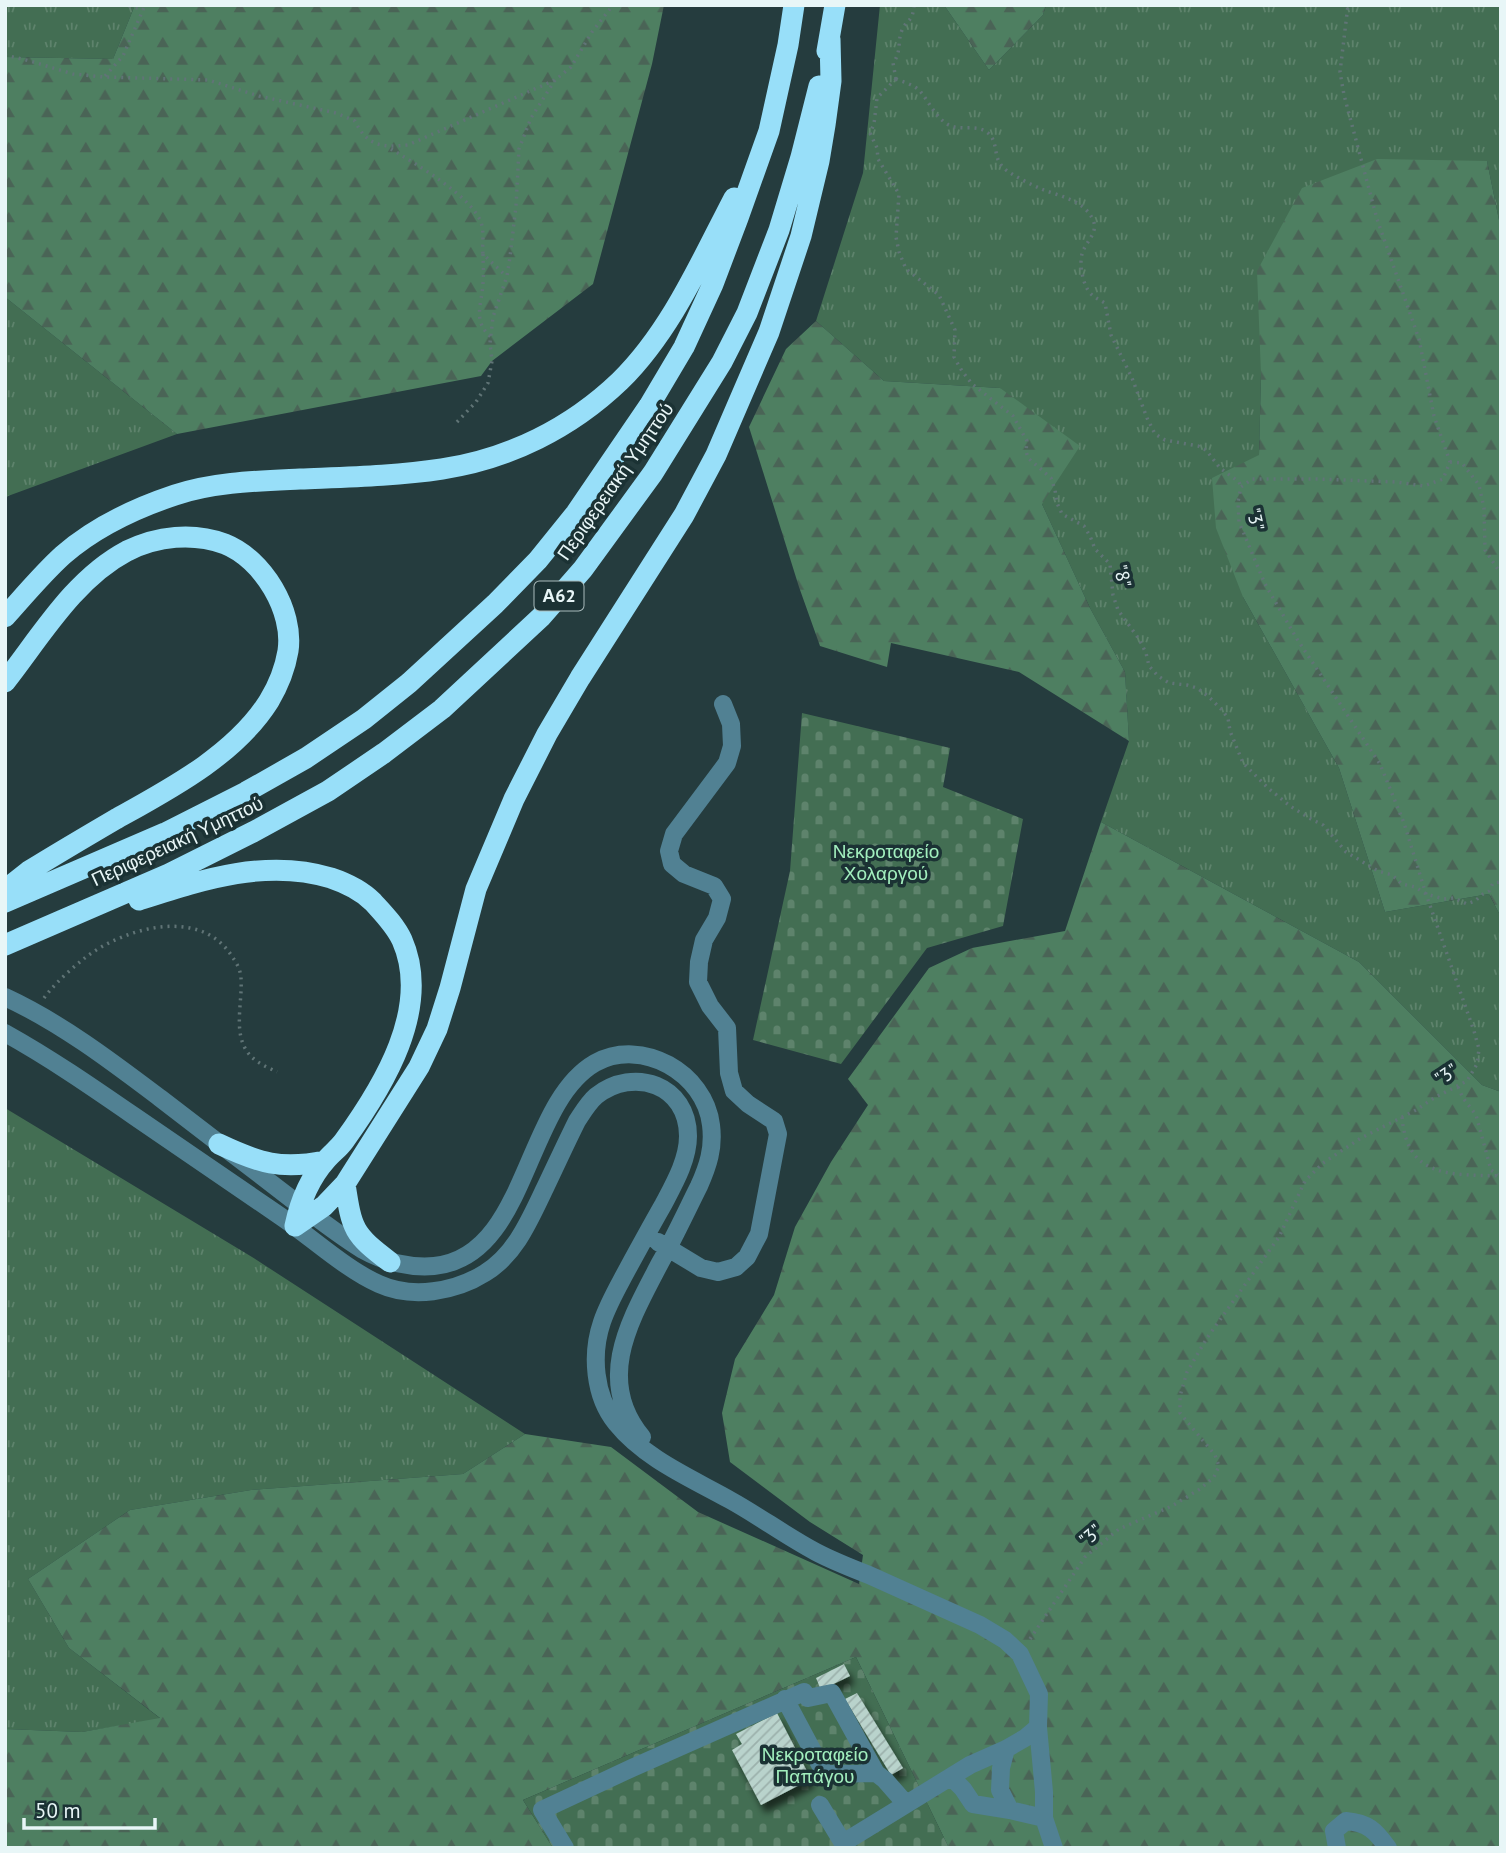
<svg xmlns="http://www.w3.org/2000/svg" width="1506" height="1853" viewBox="0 0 1506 1853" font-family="'PT Sans',sans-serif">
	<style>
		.grass { fill: url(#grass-tufts) }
		.forest { fill: url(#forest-firs) }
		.cemetery { fill: url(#cemetery-stones) }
		.building { fill: url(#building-hatch); filter: url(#shadow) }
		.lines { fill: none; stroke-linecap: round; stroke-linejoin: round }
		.path { stroke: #607476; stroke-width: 3.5; stroke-dasharray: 2 5; stroke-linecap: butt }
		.minor { stroke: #518193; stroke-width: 18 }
		.highway { stroke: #98dff9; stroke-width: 21 }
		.labels { text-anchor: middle; stroke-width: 7; stroke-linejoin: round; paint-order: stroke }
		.shield { fill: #1b3234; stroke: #aabbbc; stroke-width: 2 }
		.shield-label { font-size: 18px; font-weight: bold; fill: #e8f6f7 }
		.street-label { font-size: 19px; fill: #e8f6f7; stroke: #1b3234 }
		.park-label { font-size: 19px; fill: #a2efbe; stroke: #1b3234 }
	</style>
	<defs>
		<pattern id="grass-tufts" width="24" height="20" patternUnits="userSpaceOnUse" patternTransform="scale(1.75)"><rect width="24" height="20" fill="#436e53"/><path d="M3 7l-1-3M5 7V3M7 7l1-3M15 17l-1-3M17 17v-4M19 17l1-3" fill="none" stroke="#5e836c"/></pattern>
		<pattern id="forest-firs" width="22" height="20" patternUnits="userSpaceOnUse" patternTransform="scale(1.75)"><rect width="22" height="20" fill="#4e7f61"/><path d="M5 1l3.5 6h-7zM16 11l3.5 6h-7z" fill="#4a6456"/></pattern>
		<pattern id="cemetery-stones" width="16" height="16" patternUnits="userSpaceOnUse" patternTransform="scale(1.75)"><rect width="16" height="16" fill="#436e53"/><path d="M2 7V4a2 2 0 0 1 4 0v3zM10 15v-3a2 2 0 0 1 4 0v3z" fill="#5e836c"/></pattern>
		<pattern id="building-hatch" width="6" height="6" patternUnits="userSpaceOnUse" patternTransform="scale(1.75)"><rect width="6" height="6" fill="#b9d3cc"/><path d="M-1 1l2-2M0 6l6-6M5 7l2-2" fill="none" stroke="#9cb1ac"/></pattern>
		<filter id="shadow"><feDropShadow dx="4.5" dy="8" stdDeviation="3.5" flood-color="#0009"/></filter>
	</defs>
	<rect width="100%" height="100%" fill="#253c3e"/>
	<path class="grass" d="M5 5H135L113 59 5 57Z
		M880 5H944L989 70 1043 15 1046 5H1501V230L1487 161 1261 374 1259 455 1243 597 1339 768 1385 912 1489 894 1501 917V1092L1482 1085 1359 962 1101 822 1129 741 1125 672 1090 608 1042 504 1000 388 884 381 816 321 863 173Z
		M5 297 177 434 8 496 5 499Z
		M5 1108 252 1257 525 1434 463 1474 251 1490 130 1510 28 1579 69 1648 161 1719 82 1732 5 1729Z"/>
	<path class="forest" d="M135 5H664L652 64 593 284 492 361 481 376 177 434 5 297V57L113 59Z
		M944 5H1046L1043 15 989 70Z
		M1377 159 1487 161 1501 230V917L1489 894 1385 912 1339 768 1243 597 1216 528 1212 478 1259 455 1261 374 1257 271 1302 188Z
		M816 321 884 381 1000 388 1080 446 1042 504 1090 608 1125 672 1129 741 1019 672 891 643 887 667 820 646 799 587 749 427 786 349Z
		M1101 822 1359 962 1482 1085 1501 1092V1848H949L856 1657 523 1800 553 1848H5V1729L82 1732 160 1718 69 1648 28 1579 130 1510 251 1490 463 1474 525 1434 611 1447 698 1512 859 1584 863 1555 810 1522 730 1462 722 1413 735 1359 774 1295 795 1227 831 1162 868 1105 848 1079 929 968 972 948 1065 931Z"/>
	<path class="cemetery" d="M802 713 950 748 943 787 1023 819 1003 926 927 948 841 1064 753 1040 790 871Z
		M856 1657 949 1848H553L523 1800Z"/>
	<path class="building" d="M844 1664 850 1676 821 1690 816 1678Z
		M857 1693 903 1768 891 1775 845 1699Z
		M777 1713 811 1779 761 1805 732 1750 742 1744 736 1734Z"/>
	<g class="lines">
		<path class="path" d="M122 5 143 9
			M5 55 30 61 73 74 104 77 208 80 259 96 336 113 355 121C367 146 382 148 408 145L555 80 571 67 592 32 613 5
			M105 76 123 56 145 5
			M896 79 877 98 874 124 870 133 877 148 878 159 899 194 896 237 899 252 906 269 939 295 955 330 954 357 962 371 972 384 1013 416 1027 441 1026 451 1028 458 1051 478 1055 490 1057 503 1062 514 1084 526 1090 536 1095 549 1110 564 1113 595 1118 610 1139 639 1146 653 1149 666 1158 676 1169 683 1187 685 1197 688 1209 697 1221 709 1228 718 1230 731 1243 763 1268 788 1290 806 1309 818 1323 825 1346 852 1378 871 1392 875 1402 884 1415 887 1426 894 1444 899 1454 898 1467 904 1475 901 1483 894 1489 891 1493 883 1501 882
			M896 79C904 82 914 85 920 91 929 102 935 116 947 124 959 132 976 123 988 133 1000 144 991 158 1006 170 1016 177 1028 183 1039 188 1057 196 1084 199 1093 220 1099 233 1085 242 1082 254 1079 265 1083 286 1091 294 1095 298 1100 300 1105 303L1111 335 1132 378 1147 418 1155 434 1165 440 1198 446 1206 450 1220 468 1239 482 1241 487
			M896 79 893 63C902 51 897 42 902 30 907 19 913 22 914 5
			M391 149C414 163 477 199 482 226 484 235 482 245 483 254L506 276
			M483 254C483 263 484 273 483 283 482 304 472 321 491 337
			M457 422 476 402 488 383 492 361 490 343 493 317 507 276 510 257 516 206 519 149 531 118 555 80
			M1450 462 1462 463 1479 485 1484 508 1485 550 1501 574
			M44 998C56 982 71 969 86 957 126 927 202 906 233 958 237 963 241 972 241 978 243 1006 229 1043 258 1062 264 1066 271 1069 277 1072
			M1458 1087 1463 1098 1476 1115 1491 1170 1498 1175
			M1402 1117C1407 1180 1453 1174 1501 1176
			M1030 1639 1085 1557 1119 1529 1172 1506 1200 1489 1214 1477 1219 1466 1215 1455 1180 1413V1396L1187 1372 1207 1338 1279 1237 1305 1181 1323 1163 1361 1138 1416 1110 1434 1098 1467 1081 1477 1064 1479 1049 1474 1031 1426 894 1404 823 1380 764 1297 639 1265 584 1239 522 1238 502 1241 487 1252 479H1316L1396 482 1424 486 1443 479 1450 462 1434 416 1419 339 1377 219 1344 95 1340 72 1348 5"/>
		<path class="minor" d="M5 997C61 1023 111 1061 160 1098 206 1133 252 1169 298 1204 319 1219 340 1236 363 1250 384 1262 410 1268 434 1266 528 1257 524 1104 595 1063 642 1037 705 1073 711 1125 714 1148 708 1166 699 1186 686 1212 674 1238 660 1263 631 1319 594 1379 642 1437
			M5 1033C50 1058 92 1087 134 1116 184 1150 233 1184 283 1218 312 1238 347 1270 379 1284 412 1299 455 1292 485 1273 516 1254 530 1219 545 1188 556 1165 566 1143 577 1121 583 1112 588 1103 596 1096 634 1066 688 1085 688 1136 688 1160 674 1184 663 1205 651 1226 639 1248 627 1270 618 1287 608 1304 602 1322 591 1354 594 1396 616 1423 645 1459 691 1478 730 1500 759 1516 786 1536 816 1552 833 1561 851 1568 869 1575 906 1592 943 1608 980 1625L1005 1640 1020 1654 1039 1694 1038 1727 1044 1792V1818L1054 1848
			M658 1242 701 1268 718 1272 736 1267 747 1257 759 1234 778 1134 774 1121 748 1104 734 1091 729 1073 727 1028 710 1006 698 982 699 962 704 940 717 918 722 899 714 886 684 874 672 864 669 851 674 834 727 763 732 746 731 724 723 704
			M785 1699 825 1774 876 1773
			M1006 1749 1001 1768 1000 1790 1010 1810
			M951 1777 963 1789 973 1804 1010 1810 1044 1818
			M820 1805 846 1848
			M843 1843 970 1765 1006 1749 1025 1738 1038 1727
			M565 1848 542 1810 632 1768 804 1692 808 1698 832 1693 876 1773 885 1780 906 1804
			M1337 1848 1334 1831 1346 1821C1368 1823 1375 1830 1388 1848"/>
		<path class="highway" d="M827 51 835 5
			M5 617C24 596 42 574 63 555 94 528 136 508 175 495 214 482 258 481 300 479 347 477 396 476 442 469 509 459 571 428 620 381 671 331 701 261 734 198
			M5 682C41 636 74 579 127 551 157 536 193 532 225 544 263 559 294 611 288 651 285 669 278 686 269 701 235 755 170 789 116 819 87 836 58 853 29 871L5 890
			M139 900C201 880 266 858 331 878 346 883 362 891 373 902 383 913 395 925 402 940 432 1008 383 1087 344 1141 339 1148 332 1153 326 1160 309 1179 300 1202 295 1226
			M5 902 165 833 246 792 306 758 364 719 409 683 495 604 538 560 576 513 649 406 684 347 713 284 738 218 769 131 788 45 794 5
			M5 945 169 874 253 832 328 791 384 753 442 709 541 617 583 569 653 473 722 362 747 313 779 230 801 157 819 86
			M219 1144C259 1163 281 1170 325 1161
			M345 1184C352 1230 353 1234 390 1262
			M295 1226 324 1206 345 1184 419 1067 437 1029 450 988 476 889 514 799 547 734 580 678 684 515 716 455 769 332 801 236 819 161 825 125 831 81 830 39"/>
	</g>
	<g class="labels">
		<rect class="shield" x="534.5" y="581.5" width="49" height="29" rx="5"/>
		<g class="shield-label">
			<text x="559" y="602">Α62</text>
		</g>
		<g class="street-label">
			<text transform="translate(615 481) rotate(-55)" y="7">Περιφερειακή Υμηττού</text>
			<text transform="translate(1256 519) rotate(78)" y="7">"3"</text>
			<text transform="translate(1123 576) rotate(77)" y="7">"8"</text>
			<text transform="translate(177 841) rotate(-25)" y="7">Περιφερειακή Υμηττού</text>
			<text transform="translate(1446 1074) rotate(-34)" y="7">"3"</text>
			<text transform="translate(1090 1535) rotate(-41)" y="7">"3"</text>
		</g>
		<g class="park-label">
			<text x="886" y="858">Νεκροταφείο<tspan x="886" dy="22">Χολαργού</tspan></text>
			<text x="815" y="1761">Νεκροταφείο<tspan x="815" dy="22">Παπάγου</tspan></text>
		</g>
	</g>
	<rect width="1506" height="1853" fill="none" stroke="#e8f6f7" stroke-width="14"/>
	<path d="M24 1818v10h131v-10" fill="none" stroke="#e8f6f7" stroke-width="3.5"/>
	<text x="35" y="1818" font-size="21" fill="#e8f6f7" stroke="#1b3234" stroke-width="5" paint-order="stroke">50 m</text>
</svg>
